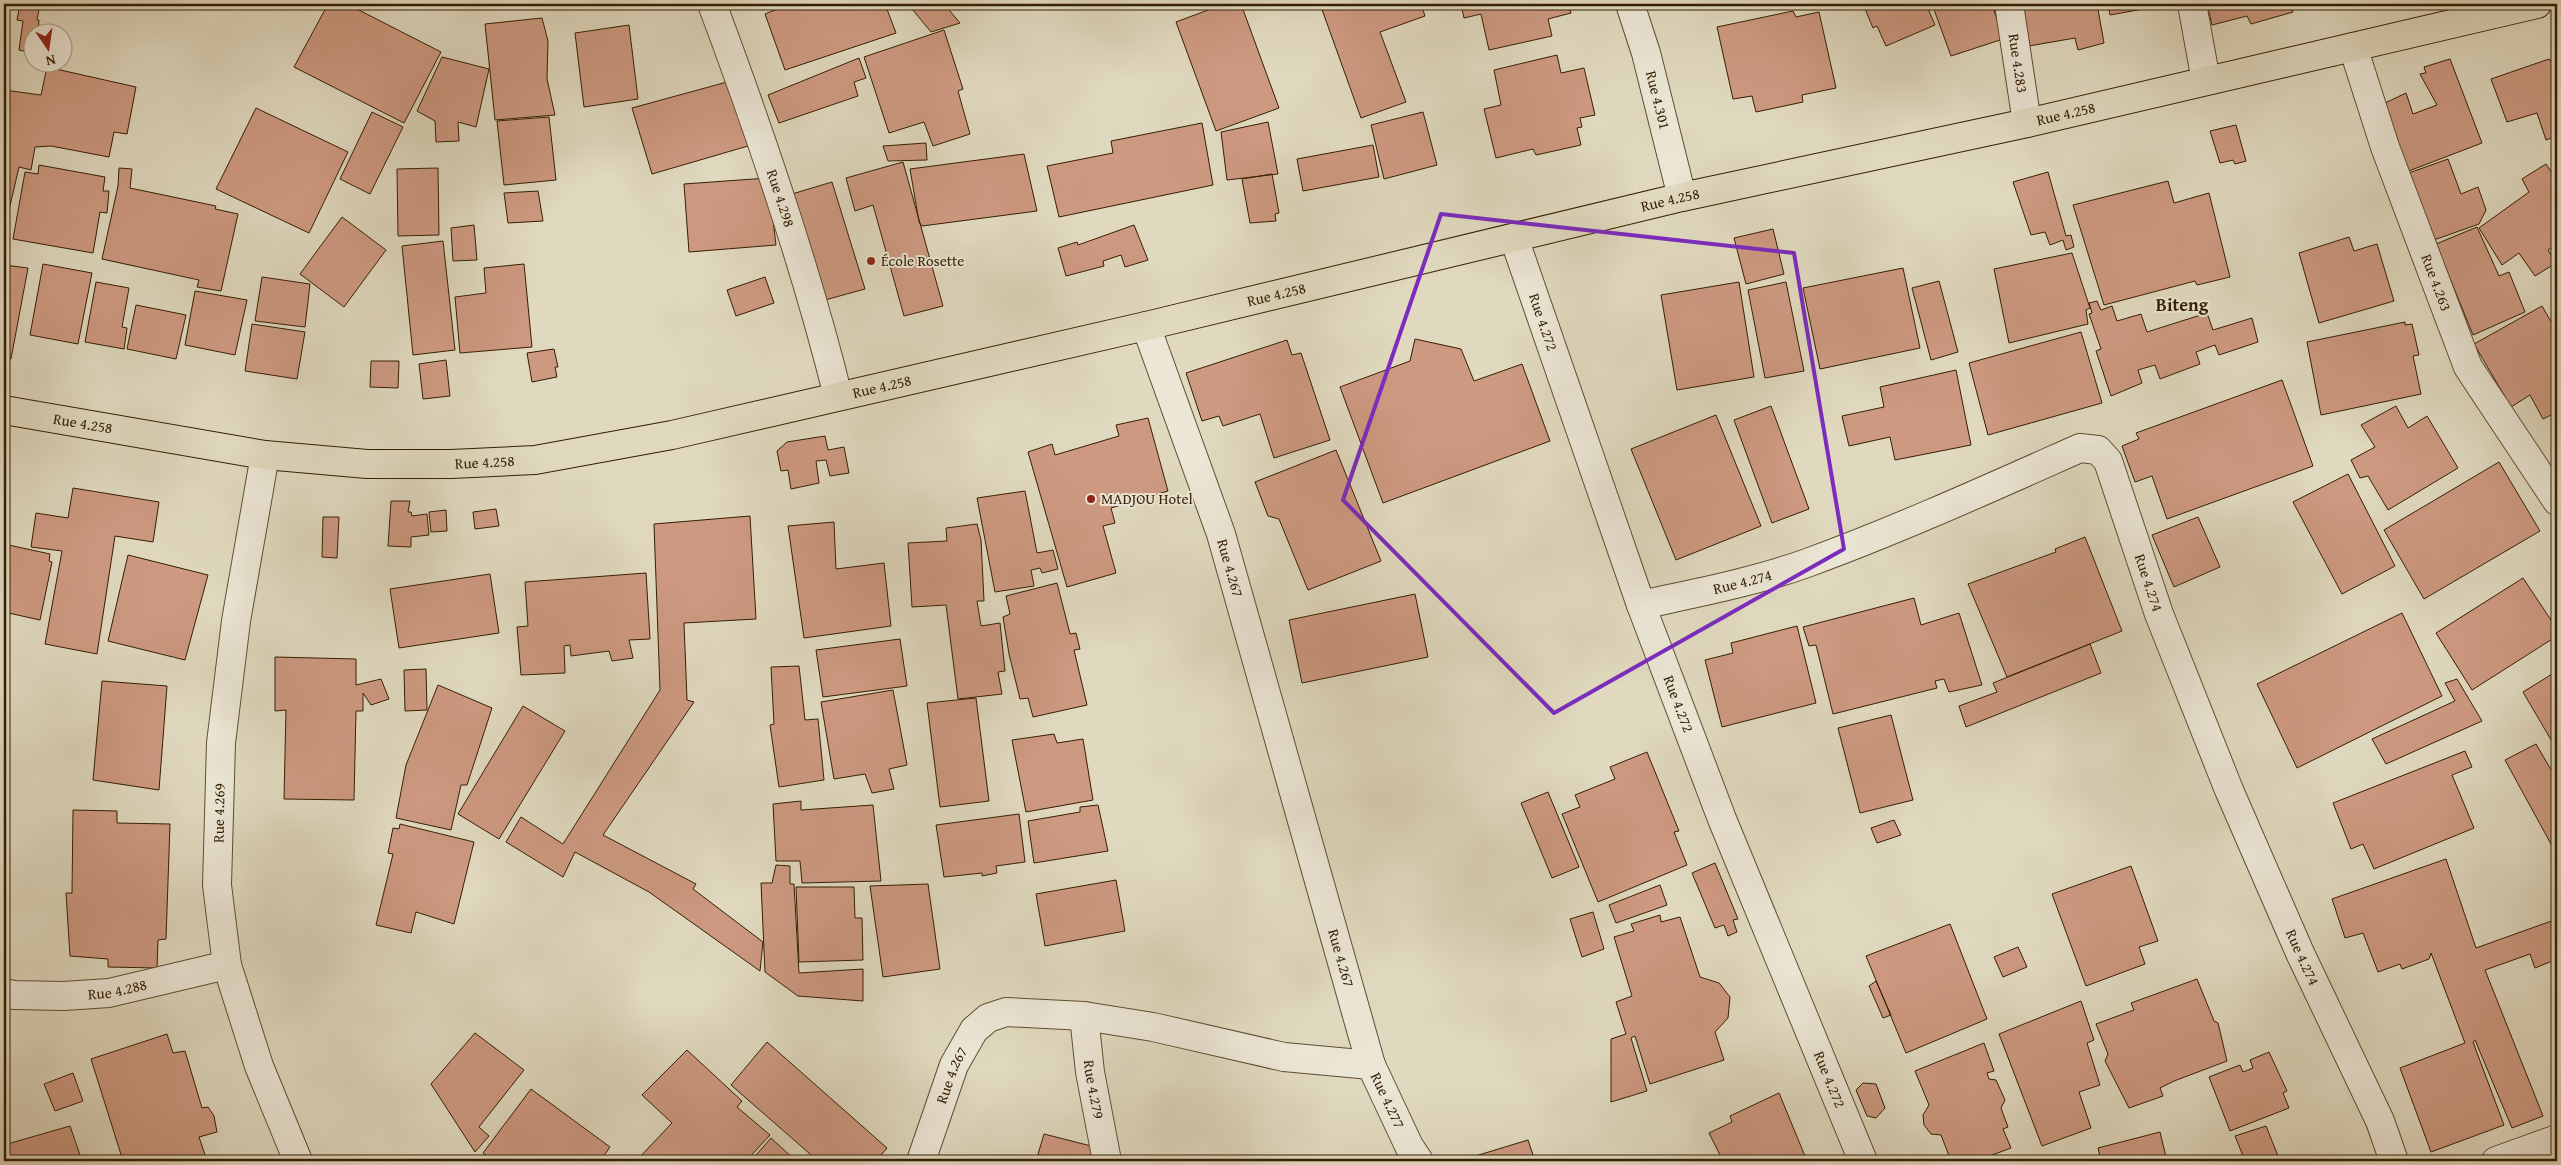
<svg xmlns="http://www.w3.org/2000/svg" width="2561" height="1165" viewBox="0 0 2561 1165" font-family="'Gentium Book Plus',serif">
	<style>
		.building { fill: #cd9981; stroke: #341e01 }
		.lines { fill: none; stroke-linecap: round; stroke-linejoin: round }
		.street-casing { stroke: #5f4d30; stroke-width: 30 }
		.highway-casing { stroke: #341e01; stroke-width: 30 }
		.street { stroke: #ebe6d5; stroke-width: 28 }
		.highway { stroke: #e0d9bf; stroke-width: 28 }
		.marked { fill: none; stroke: #7b2cbf; stroke-width: 4; stroke-linejoin: round }
		.poi-dot { fill: #8f2418; stroke: #ebe6d5; stroke-width: 2 }
		.labels { text-anchor: middle; stroke-width: 4; stroke-linejoin: round; paint-order: stroke }
		.street-label { font-size: 15px; fill: #341e01; stroke: #ebe6d5 }
		.poi-label { font-size: 15px; fill: #341e01; stroke: #ebe6d5; text-anchor: start }
		.quarter-label { font-size: 18px; font-weight: bold; fill: #341e01; stroke: #ebe6d5 }
	</style>
	<rect width="100%" height="100%" fill="#e0d9bf"/>
	<filter id="stains"><feTurbulence type="fractalNoise" baseFrequency=".004" numOctaves="4"/><feColorMatrix values="0 0 0 0 .2 0 0 0 0 .09 0 0 0 0 .02 0 0 0 .5 -.17"/></filter>
	<radialGradient id="worn" r=".72"><stop offset=".6" stop-color="#630" stop-opacity="0"/><stop offset="1" stop-color="#630" stop-opacity=".3"/></radialGradient>
	<path class="building" d="M20 4H40L37 20H39L38 32H32V53L19 50 23 21 17 20Z
		M328 4H347L441 52 404 123 294 67Z
		M790 4H885L896 33 785 70 765 14Z
		M908 4H944L960 23 931 32Z
		M1224 4H1241L1279 108 1216 131 1176 22Z
		M1320 4H1421L1425 16 1380 32 1406 102 1361 118Z
		M1461 4H1569L1571 13 1548 19 1552 36 1489 50 1481 14 1464 18Z
		M1863 4H1926L1935 25 1886 46 1877 26 1873 28Z
		M1932 4H1992L2003 39 1951 56Z
		M2014 4H2097L2104 43 2078 50 2075 38 2023 47Z
		M2108 4H2171L2110 15Z
		M2207 4H2291L2293 12 2251 24 2247 16 2212 25Z
		M1793 11 1796 17 1819 12 1836 88 1802 95 1803 102 1756 112 1752 96 1733 99 1717 27Z
		M542 18 548 41 547 79 555 115 495 120 485 24Z
		M629 25 638 99 584 107 575 33Z
		M944 30 963 89 958 91 970 134 933 146 924 122 889 133 864 57Z
		M1557 55 1561 73 1584 68 1595 115 1580 118 1582 127 1577 128 1581 145 1536 155 1533 149 1496 158 1484 109 1501 105 1494 70Z
		M442 57 489 69 476 127 458 122 459 141 436 142 435 121 417 111Z
		M859 58 866 78 854 82 858 96 779 123 768 95Z
		M2450 59 2482 143 2406 172 2385 103 2406 93 2413 114 2437 105 2420 74 2426 73 2424 67Z
		M2549 59 2553 64 2557 63V148L2551 138 2546 140 2537 113 2507 122 2491 79Z
		M47 67 136 87 127 134 114 132 109 157 51 146 35 147 31 170 19 167 6 223H4V90L41 95Z
		M727 82 748 146 652 174 632 108Z
		M256 108 348 152 309 233 216 189Z
		M372 112 403 127 370 194 340 179Z
		M1423 112 1437 165 1384 179 1371 125Z
		M549 117 556 180 504 185 497 121Z
		M1268 122 1278 174 1227 180 1221 132Z
		M1202 123 1213 185 1059 217 1047 166 1113 153 1111 141Z
		M2236 125 2246 161 2235 164 2233 160 2220 163 2210 131Z
		M926 143 927 160 888 161 883 146Z
		M1373 145 1379 177 1303 191 1297 159Z
		M1024 154 1037 211 922 226 919 222 910 169Z
		M2448 159 2461 194 2478 187 2486 210 2479 224 2431 241 2406 174Z
		M903 162 943 306 904 316 873 205 855 211 846 178Z
		M2546 164 2557 181V252L2554 246 2548 250 2556 263 2535 276 2519 253 2502 265 2479 228 2529 192 2522 179Z
		M39 165 105 177 103 191H109L107 213 100 212 93 253 13 239 25 172 38 174Z
		M119 168 132 169 130 188 216 206 215 209 238 214 221 291 197 287 199 280 102 259 118 186Z
		M438 168 439 235 398 236 397 169Z
		M2048 172 2066 236 2071 235 2074 247 2066 250 2063 240 2050 245 2045 232 2031 235 2013 182Z
		M1272 174 1279 213 1275 214 1276 221 1250 223 1242 179Z
		M768 178 776 245 689 252 684 184Z
		M2168 181 2174 203 2209 193 2230 277 2197 285 2195 281 2104 305 2073 205Z
		M832 182 865 289 825 300 792 194Z
		M538 191 543 221 508 223 504 193Z
		M342 217 386 250 344 307 300 274Z
		M474 225 477 260 453 261 451 228Z
		M1134 225 1148 260 1125 267 1121 255 1103 261 1104 266 1066 276 1058 248 1077 242 1078 245Z
		M2477 227 2499 276 2509 272 2525 312 2473 335 2436 244Z
		M1773 229 1784 274 1746 284 1734 238Z
		M2349 237 2354 251 2377 244 2394 301 2319 323 2299 253Z
		M443 241 455 350 413 355 402 246Z
		M2072 253 2090 308 2086 310 2088 324 2009 343 1994 269Z
		M43 264 92 273 78 344 30 335Z
		M524 264 532 347 460 353 455 297 486 293 484 268Z
		M4 265 28 268 11 359 4 358Z
		M1903 268 1920 348 1820 369 1803 288Z
		M262 277 310 284 305 327 255 321Z
		M765 277 774 303 736 316 727 290Z
		M1939 281 1958 352 1931 360 1912 288Z
		M96 282 129 288 122 327 127 328 124 349 85 342Z
		M1739 282 1754 377 1677 390 1661 295Z
		M1786 282 1804 371 1765 378 1748 290Z
		M195 291 247 300 235 355 185 345Z
		M2097 301 2101 310 2112 306 2117 321 2141 314 2147 332 2207 313 2213 330 2252 318 2258 342 2219 355 2215 345 2196 352 2200 364 2160 379 2155 365 2138 370 2142 383 2111 396 2096 351 2101 349 2089 314 2092 313 2089 303Z
		M136 305 186 315 176 359 127 349Z
		M2542 306 2557 332V412L2543 419 2530 395 2511 407 2474 344Z
		M2405 322V325L2412 324 2419 355 2413 356 2421 394 2321 415 2307 342Z
		M252 324 305 332 297 379 245 371Z
		M2081 332 2102 403 1988 435 1969 363Z
		M1415 339 1461 349 1474 381 1522 364 1550 441 1383 503 1340 387 1410 361Z
		M1287 340 1292 355 1301 353 1330 440 1274 458 1260 414 1223 426 1219 416 1202 421 1186 373Z
		M554 349 558 367H555L557 377 532 382 527 353Z
		M446 360 450 396 423 399 419 364Z
		M371 361H399L398 388 370 387Z
		M1956 370 1971 445 1895 460 1890 437 1849 446 1842 416 1884 407 1880 387Z
		M2282 380 2313 466 2167 519 2152 476 2135 482 2122 446 2139 439 2136 433Z
		M1771 406 1809 509 1772 523 1734 420Z
		M2396 406 2408 428 2427 416 2458 468 2388 510 2368 476 2360 478 2351 460 2375 447 2361 425Z
		M1716 415 1761 526 1676 560 1631 449Z
		M1148 418 1168 491 1111 508 1115 523 1103 526 1116 573 1067 587 1028 452 1052 444 1055 455 1119 436 1116 425Z
		M825 436 828 450 844 447 849 473 830 476 826 460 816 461 819 483 791 489 788 470 781 471 777 451 787 442Z
		M1336 450 1381 561 1308 590 1279 519 1268 516 1255 482Z
		M2499 462 2540 531 2424 599 2384 530Z
		M2348 474 2395 566 2342 594 2293 502Z
		M73 488 159 502 153 542 115 536 97 654 45 644 62 551 31 547 36 513 68 518Z
		M1025 491 1037 553 1053 550 1058 569 1042 573 1040 568 1031 570 1034 586 995 592 977 498Z
		M391 501H410L408 512H411L412 516 427 514 429 535 411 537V547L388 546Z
		M496 509 499 526 475 529 473 512Z
		M446 510 447 531 431 532 429 512Z
		M750 516 756 619 684 623 687 700 694 702 603 835 696 884 693 889 763 942 760 971 649 892 575 852 563 877 506 842 521 817 563 844 660 690 654 524Z
		M323 517H339L337 558 322 557Z
		M2198 517 2220 567 2174 587 2152 535Z
		M834 522 836 569 884 563 891 626 804 638 788 526Z
		M977 524 981 540 984 601H977L981 626 1000 623 1005 671 998 672 1002 694 958 699 946 605 912 607 908 543 947 541 946 528Z
		M2085 537 2122 631 2007 677 1968 584 2056 552 2055 549Z
		M4 544 50 554 49 561 52 562 40 620 4 612Z
		M128 555 208 575 185 660 108 641Z
		M646 573 650 639 629 640 633 658 612 661 609 651 571 656 570 645 564 646 565 673 521 675 517 627 528 626 525 582Z
		M490 574 499 633 399 648 390 589Z
		M2523 578 2557 629V636L2472 690 2436 633Z
		M1057 583 1070 634 1076 633 1080 649 1074 650 1087 705 1033 717 1028 698 1020 699 1009 654 1003 617 1010 614 1006 596Z
		M1415 594 1428 657 1302 683 1289 620Z
		M1914 598 1921 625 1959 613 1982 685 1949 692 1944 679 1935 681 1937 688 1833 714 1816 645 1809 646 1803 627Z
		M2402 613 2442 696 2297 768 2257 684Z
		M1797 626 1816 703 1722 727 1705 660 1733 653 1731 643Z
		M900 639 907 686 823 697 816 650Z
		M2090 644 2101 673 1966 727 1959 706 1997 692 1993 683Z
		M275 657 356 659V685L381 679 389 699 371 705 363 693V711H356L354 800 284 799 286 710 275 711Z
		M799 666 805 720 818 719 824 780 779 787 770 725 774 724 771 667Z
		M426 669 427 710 405 711 404 670Z
		M2557 671V750L2523 692Z
		M2457 679 2482 721 2386 764 2372 739 2455 701 2445 683Z
		M102 681 167 686 159 790 93 780Z
		M438 685 492 708 467 785H461L451 830 396 818 406 765Z
		M893 690 907 765 889 769 894 789 872 793 865 774 834 779 821 702Z
		M976 698 989 801 940 807 927 703Z
		M523 706 565 731 499 839 458 814Z
		M1891 715 1913 800 1860 813 1838 728Z
		M1054 734 1057 743 1083 739 1093 800 1026 812 1012 740Z
		M2536 744 2557 780V855L2505 760Z
		M2465 751 2472 767 2452 775 2474 828 2374 869 2363 844 2351 849 2333 803Z
		M1647 752 1679 831 1674 832 1687 865 1598 902 1562 814 1580 807 1575 795 1615 779 1610 767Z
		M1548 792 1579 867 1552 878 1521 803Z
		M801 801V810L873 805 881 881 802 883 800 861H776L773 804Z
		M1098 805 1108 851 1034 863 1028 821 1080 812V807Z
		M73 810 117 811V823L170 824 166 939 158 940 157 968 108 967V959L70 956 66 893H72Z
		M1019 814 1025 862 996 866 997 873 982 876V873L944 877 936 825Z
		M1894 820 1901 835 1877 843 1871 828Z
		M400 824 474 842 454 924 416 912 411 933 376 925 393 854 388 853 393 828 399 829Z
		M2446 859 2476 948 2557 919V959L2535 968 2530 954 2485 970 2543 1116 2512 1128 2475 1040 2473 1042 2504 1125 2431 1152 2400 1068 2465 1043 2431 953 2429 959 2402 969 2400 964 2378 972 2363 933 2345 938 2332 899Z
		M1715 863 1738 919 1733 920 1737 932 1728 936 1724 925 1715 928 1692 873Z
		M776 865 790 866V884H794L799 973 863 969V1001L798 996 765 972 761 883H772Z
		M2131 866 2158 941 2139 947 2145 964 2086 986 2052 894Z
		M1116 880 1125 931 1045 946 1036 894Z
		M928 884 940 969 883 977 870 886Z
		M1660 885 1667 905 1616 923 1609 905Z
		M796 887H854L855 918H862L863 960 799 962Z
		M1593 912 1604 949 1582 957 1570 919Z
		M1660 915 1661 922 1680 917 1700 977 1719 983 1730 997 1728 1018 1715 1032 1724 1060 1650 1084 1635 1036 1631 1038 1647 1091 1611 1102V1039L1626 1034 1616 1002 1632 996 1614 937 1634 931 1631 924Z
		M1950 924 1987 1019 1906 1053 1866 956Z
		M2018 947 2027 967 2003 977 1994 957Z
		M2197 979 2214 1021 2218 1023 2227 1061 2174 1081 2160 1088 2163 1096 2129 1108 2105 1061 2108 1054 2096 1024 2134 1010 2131 1003Z
		M1876 981 1891 1015 1883 1018 1869 986Z
		M2081 1001 2094 1040 2087 1043 2100 1085 2079 1092 2091 1128 2042 1146 1999 1034Z
		M475 1033 524 1070 479 1127 489 1136 475 1152 431 1084Z
		M167 1034 173 1053 185 1051 202 1108 208 1107 214 1116 217 1132 199 1137 207 1161H123L91 1059Z
		M767 1042 887 1148 876 1161H818L731 1085Z
		M1984 1043 1994 1071 1987 1073 1989 1079 1996 1080 2005 1100 2001 1108 2008 1127 2003 1129 2011 1148 1976 1161H1951L1941 1135 1931 1134 1924 1125 1923 1115 1929 1105 1915 1071Z
		M687 1050 742 1101 737 1107 770 1135 746 1161H636L672 1123 642 1095Z
		M2269 1052 2287 1091 2283 1093 2289 1108 2230 1131 2209 1077 2240 1065 2243 1072 2253 1068 2250 1060Z
		M73 1073 83 1101 55 1111 44 1084Z
		M1863 1083 1876 1084 1885 1108 1876 1118 1867 1116 1856 1090Z
		M531 1089 610 1147 600 1161H494L483 1153Z
		M1779 1093 1807 1161H1723L1709 1133 1732 1122 1730 1116Z
		M70 1126 82 1161H4V1145Z
		M2266 1126 2280 1161H2245L2235 1136Z
		M2160 1132 2167 1161H2101L2098 1148Z
		M1044 1134 1099 1148 1098 1161H1036Z
		M771 1138 796 1161H751Z
		M1528 1140 1535 1161H1459Z"/>
	<g class="lines">
		<g class="street-casing">
			<g id="street">
				<path id="s1" d="M712 4C760 132 805 263 838 396"/>
				<path id="s2" d="M1630 4 1646 53 1682 197"/>
				<path id="s3" d="M2009 4 2027 123"/>
				<path d="M2192 4 2206 81"/>
				<path id="s4" d="M2353 47 2385 147 2468 367 2557 501"/>
				<path id="s5" d="M1514 238 1641 605 1722 819 1863 1161"/>
				<path d="M265 455 236 621 221 743 217 885 227 965 259 1066 298 1161"/>
				<path id="s6" d="M1641 605C1696 593 1754 582 1807 563 1900 529 1990 488 2080 448L2098 450 2108 461 2159 614 2229 790 2300 953 2380 1121 2394 1161"/>
				<path id="s7" d="M4 993 14 995 64 996 109 993 227 965"/>
				<path id="s8" d="M1084 1016 1090 1072 1107 1161"/>
				<path id="s9" d="M1371 1065 1409 1146 1419 1161"/>
				<path id="s10" d="M921 1161 954 1065 974 1030 988 1018 1006 1012 1084 1016 1153 1027 1284 1057 1371 1065 1221 534 1146 326"/>
				<path d="M2496 1161 2557 1139"/>
			</g>
		</g>
		<g class="highway-casing">
			<g id="highway">
				<path id="s11" d="M4 410 265 455 367 464H451L535 460 672 435 1146 326 1682 197 2027 123 2537 4"/>
			</g>
		</g>
		<use href="#street" class="street"/>
		<use href="#highway" class="highway"/>
	</g>
	<path class="marked" d="M1441 214 1794 253 1844 549 1554 713 1343 500Z"/>
	<g class="poi-dot">
		<circle cx="871" cy="261" r="5"/>
		<circle cx="1091" cy="499" r="5"/>
	</g>
	<g class="labels">
		<g class="street-label">
			<text dy="5" stroke="none"><textPath href="#s3" startOffset="60">Rue 4.283</textPath></text>
			<text dy="5" stroke="none"><textPath href="#s2" startOffset="100">Rue 4.301</textPath></text>
			<text dy="5" stroke="none"><textPath href="#s11" startOffset="2105">Rue 4.258</textPath></text>
			<text dy="5" stroke="none"><textPath href="#s1" startOffset="206">Rue 4.298</textPath></text>
			<text dy="5" stroke="none"><textPath href="#s11" startOffset="1700">Rue 4.258</textPath></text>
			<text dy="5" stroke="none"><textPath href="#s4" startOffset="250">Rue 4.263</textPath></text>
			<text dy="5" stroke="none"><textPath href="#s11" startOffset="1295">Rue 4.258</textPath></text>
			<text dy="5" stroke="none"><textPath href="#s5" startOffset="89">Rue 4.272</textPath></text>
			<text dy="5" stroke="none"><textPath href="#s11" startOffset="890">Rue 4.258</textPath></text>
			<text dy="5" stroke="none"><textPath href="#s11" startOffset="80">Rue 4.258</textPath></text>
			<text dy="5" stroke="none"><textPath href="#s11" startOffset="485">Rue 4.258</textPath></text>
			<text transform="translate(1230 568) rotate(74)" y="5">Rue 4.267</text>
			<text dy="5" stroke="none"><textPath href="#s6" startOffset="104">Rue 4.274</textPath></text>
			<text dy="5" stroke="none"><textPath href="#s6" startOffset="629">Rue 4.274</textPath></text>
			<text dy="5" stroke="none"><textPath href="#s5" startOffset="494">Rue 4.272</textPath></text>
			<text transform="translate(219 813) rotate(-89)" y="5">Rue 4.269</text>
			<text dy="5" stroke="none"><textPath href="#s6" startOffset="1034">Rue 4.274</textPath></text>
			<text transform="translate(1341 958) rotate(74)" y="5">Rue 4.267</text>
			<text dy="5" stroke="none"><textPath href="#s7" startOffset="114">Rue 4.288</textPath></text>
			<text dy="5" stroke="none"><textPath href="#s10" startOffset="91">Rue 4.267</textPath></text>
			<text dy="5" stroke="none"><textPath href="#s5" startOffset="899">Rue 4.272</textPath></text>
			<text dy="5" stroke="none"><textPath href="#s8" startOffset="74">Rue 4.279</textPath></text>
			<text dy="5" stroke="none"><textPath href="#s9" startOffset="39">Rue 4.277</textPath></text>
		</g>
		<g class="poi-label">
			<text x="881" y="266">École Rosette</text>
			<text x="1101" y="504">MADJOU Hotel</text>
		</g>
		<g class="quarter-label">
			<text x="2182" y="311">Biteng</text>
		</g>
	</g>
	<rect width="2561" height="1165" fill="none" stroke="#e0d9bf" stroke-width="20"/>
	<rect x="5" y="5" width="2551" height="1155" fill="none" stroke="#341e01" stroke-width="2.5"/>
	<rect x="10" y="10" width="2541" height="1145" fill="none" stroke="#341e01"/>
	<g transform="translate(48 48) rotate(167)"><circle r="24" fill="#ebe6d5" stroke="#a29680"/>
	<path d="M0-4L9 19L0 12L-9 19Z" fill="#8f2418"/>
	<text y="-8" font-size="14" font-weight="bold" text-anchor="middle" fill="#341e01">N</text>
	</g>
	<rect width="100%" height="100%" filter="url(#stains)"/>
	<rect width="100%" height="100%" fill="url(#worn)"/>
</svg>
